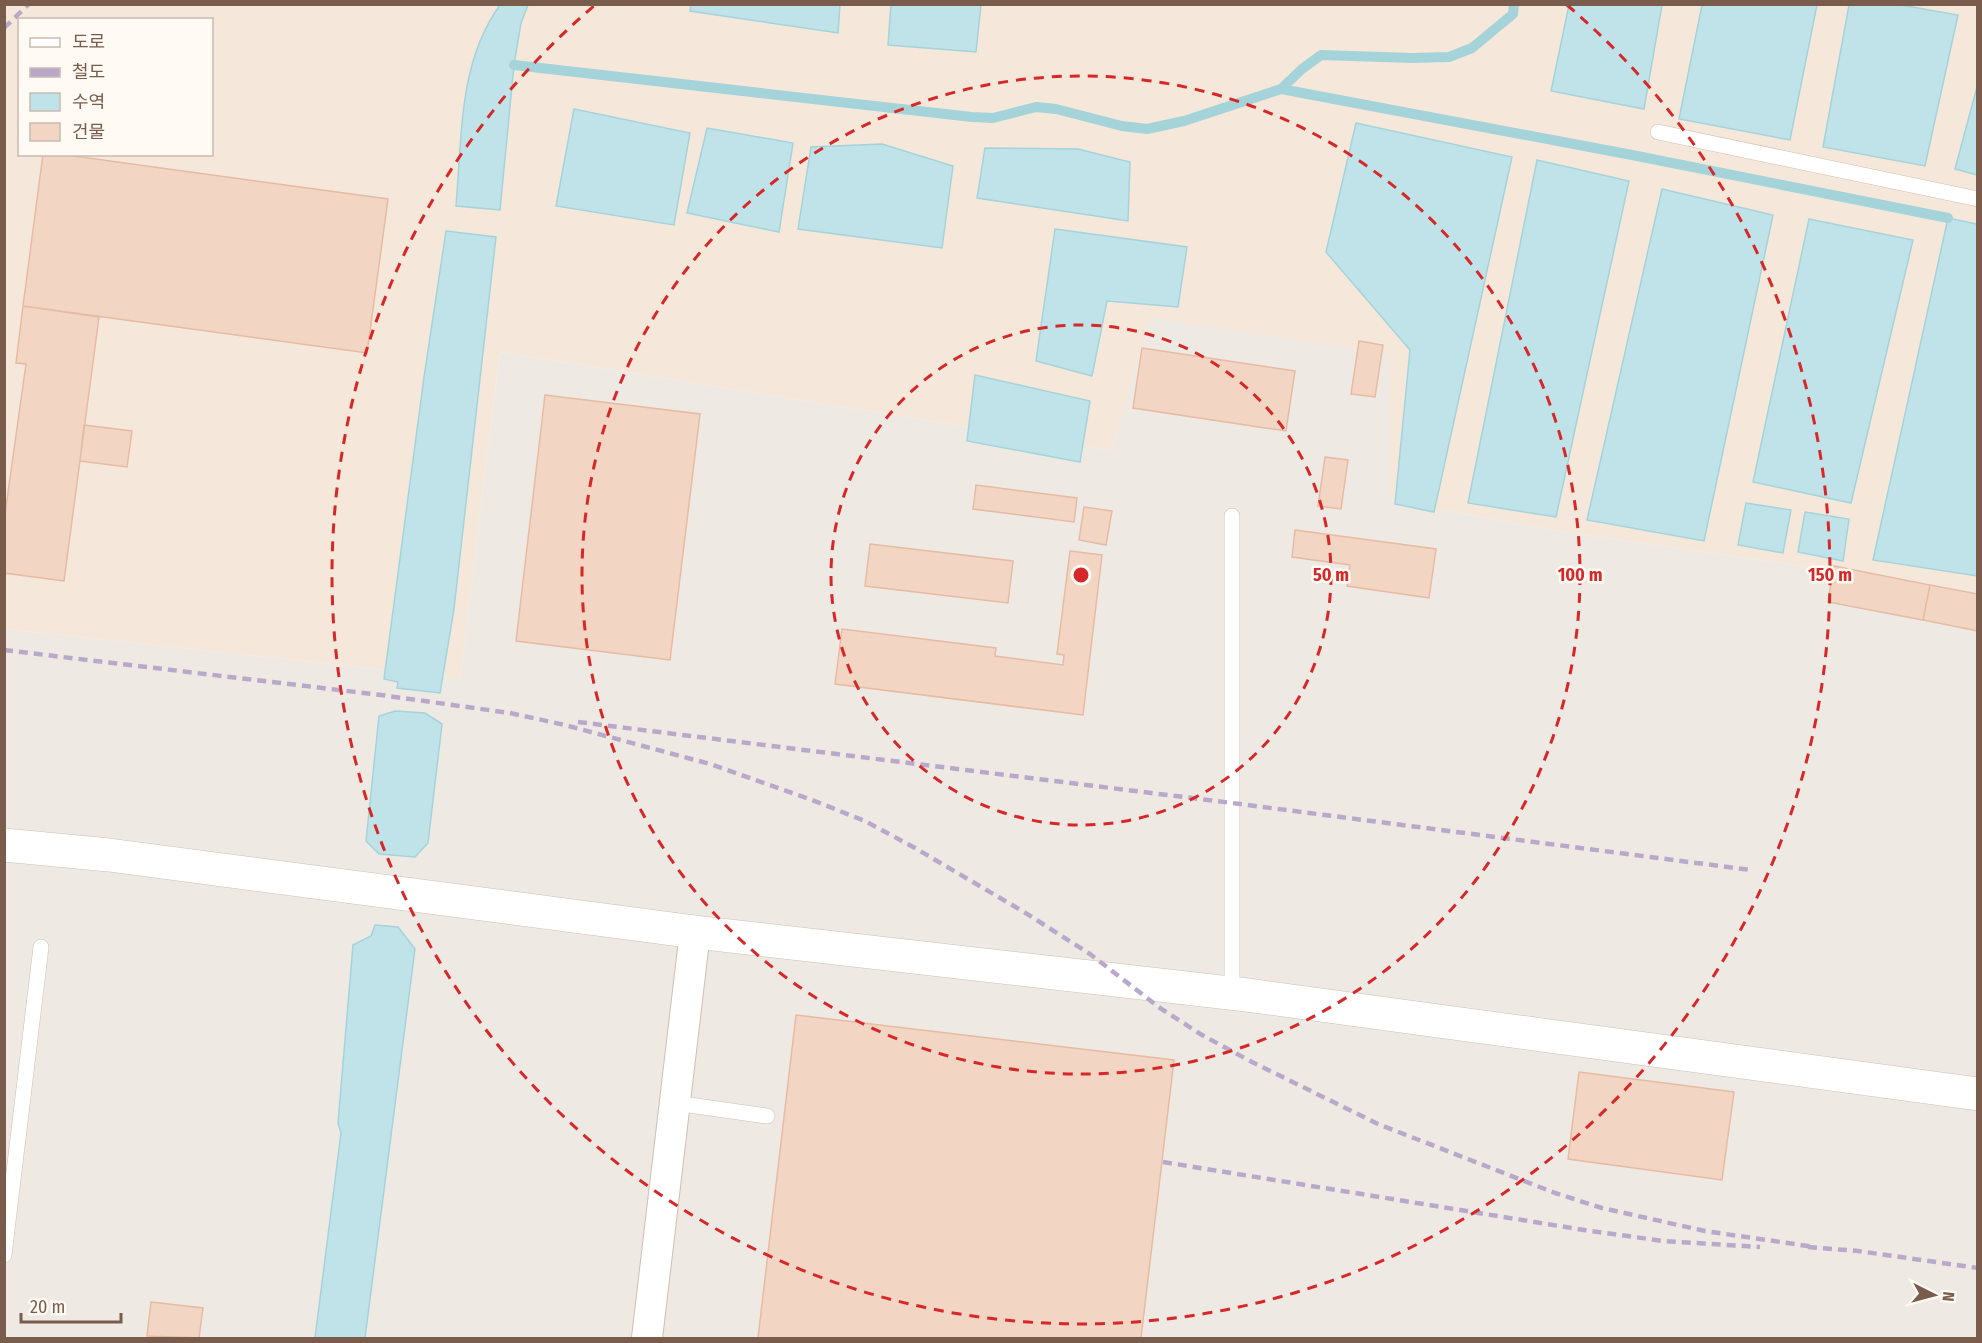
<svg xmlns="http://www.w3.org/2000/svg" width="1982" height="1343" viewBox="0 0 1982 1343" font-family="'Fira Sans Condensed','Noto Sans KR',sans-serif">
	<style>
		.residential { fill: #f5e8da; fill-rule: evenodd }
		.industrial { fill: #efe9e4 }
		.water { fill: #bfe3e8; stroke: #a5d3da; stroke-width: 1.5 }
		.lines { fill: none; stroke-linecap: round; stroke-linejoin: round }
		.stream { stroke: #a5d3da; stroke-width: 10 }
		.building { fill: #f3d5c3; stroke: #e6bba3; stroke-width: 1.5 }
		.service-casing { stroke: #d1beb0; stroke-width: 16 }
		.minor-casing { stroke: #d1beb0; stroke-width: 32 }
		.tertiary-casing { stroke: #d1beb0; stroke-width: 34 }
		.service { stroke: #fff; stroke-width: 15 }
		.minor { stroke: #fff; stroke-width: 30 }
		.tertiary { stroke: #fff; stroke-width: 33 }
		.rail { stroke: #b9a8c9; stroke-width: 4.5; stroke-dasharray: 9 6; stroke-linecap: butt }
		.ring { fill: none; stroke: #d62828; stroke-width: 3; stroke-dasharray: 10 8 }
		.centre { fill: #d62828; stroke: #fffaf3; stroke-width: 3 }
		.ring-label { font-size: 18px; text-anchor: middle; font-weight: bold; fill: #d62828; stroke: #fffaf3; stroke-width: 5; stroke-linejoin: round; paint-order: stroke }
	</style>
	<rect width="100%" height="100%" fill="#fdf6ec"/>
	<path class="residential" d="M5 5H1977V591L1559 531 1390 500V354L1151 319 1111 450 500 352 460 678 5 629ZM20 20H212V154H20Z"/>
	<path class="industrial" d="M1151 318 1390 354V500L1559 531 1977 591V1338H5V629L460 678 500 352 1111 450Z"/>
	<path class="water" d="M891 4 981 5 976 52 888 45Z
		M500 5H528L521 23 514 65 500 210 456 206C462 137 458 63 500 5Z
		M691 5 840 4V5L838 33 690 11Z
		M1569 5H1662L1644 109 1551 91Z
		M1702 5H1817L1790 140 1679 119Z
		M1849 5H1901L1958 15 1925 166 1823 147Z
		M1977 87V175L1955 169Z
		M574 109 690 133 674 225 556 206Z
		M1356 123 1512 157 1434 512 1395 504 1410 350 1326 252Z
		M707 128 793 143 779 232 687 213Z
		M882 144 953 166 942 248 798 229 811 147Z
		M985 148 1078 149 1130 162 1128 221 977 198Z
		M1537 160 1629 181 1556 517 1468 503Z
		M1662 189 1773 215 1704 541 1587 520Z
		M1948 218 1977 224V576L1873 560Z
		M1809 219 1913 240 1851 503 1753 482Z
		M1055 229 1187 247 1178 307 1107 301 1092 376 1036 361Z
		M446 231 496 237 454 609 440 693 397 688 398 682 384 679 424 377Z
		M975 375 1090 401 1080 462 967 441Z
		M1746 503 1791 510 1783 553 1738 545Z
		M1805 512 1849 519 1843 561 1798 552Z
		M395 711 425 713 442 724 428 843 415 857 379 854 366 841 379 716Z
		M375 925 398 927 415 949 365 1338H315L341 1133 338 1123 353 945 371 936Z"/>
	<g class="lines">
		<path class="stream" d="M514 65 972 117 993 118 1036 107 1056 109 1122 126 1147 129 1184 121 1281 89 1302 69 1321 55 1412 58 1449 57 1472 48 1513 14 1514 4
			M1281 89 1632 155 1948 218"/>
	</g>
	<path class="building" d="M43 154H59L388 199 367 353 23 306Z
		M23 306 99 317 64 581 4 573V521L26 364 16 363Z
		M1359 341 1383 345 1375 397 1351 394Z
		M1142 348 1295 371 1286 431 1133 408Z
		M545 395 700 414 670 660 516 641Z
		M84 425 132 431 127 467 80 461Z
		M1325 457 1348 460 1341 509 1318 506Z
		M976 485 1077 498 1074 522 973 509Z
		M1084 507 1112 511 1106 545 1079 540Z
		M1295 530 1436 549 1429 598 1347 586 1350 565 1292 557Z
		M870 544 1013 561 1008 603 865 586Z
		M1070 551 1102 555 1083 715 835 684 842 629 996 648 995 656 1063 665 1064 655 1057 654Z
		M1834 566 1930 585 1923 620 1828 602Z
		M1930 585 1978 594V631L1923 620Z
		M796 1015 1174 1060 1141 1338H758Z
		M1579 1072 1734 1092 1722 1180 1568 1159Z
		M151 1302 203 1308 199 1338 147 1336Z"/>
	<g class="lines">
		<g class="service-casing">
			<path id="service" d="M1658 132 1978 199
				M1232 993V516
				M675 1103 767 1116
				M4 1255 41 947"/>
		</g>
		<g class="minor-casing">
			<path id="minor" d="M647 1338 695 932"/>
		</g>
		<g class="tertiary-casing">
			<path id="tertiary" d="M4 845 109 855 695 932 1247 995 1978 1094"/>
		</g>
		<use href="#service" class="service"/>
		<use href="#minor" class="minor"/>
		<use href="#tertiary" class="tertiary"/>
		<path class="rail" d="M4 28 29 4
			M4 650 381 695 510 713 565 725 710 764 812 800 865 821 915 848 1024 912 1090 954 1160 1008 1202 1035 1252 1062 1378 1124 1555 1193 1602 1208 1705 1231 1815 1247
			M578 722 1232 803 1751 870
			M1163 1162 1584 1230 1663 1241 1760 1247
			M1808 1247 1858 1251 1978 1268"/>
	</g>
	<g class="ring">
		<circle cx="1081" cy="575" r="250"/>
		<circle cx="1081" cy="575" r="499"/>
		<path d="M1567 5A749 749 0 1 1 595 5"/>
	</g>
	<circle cx="1081" cy="575" r="9" class="centre"/>
	<g class="ring-label">
		<text x="1331" y="581">50 m</text>
		<text x="1580" y="581">100 m</text>
		<text x="1830" y="581">150 m</text>
	</g>
	<rect width="1982" height="1343" fill="none" stroke="#7a5c4d" stroke-width="12"/>
	<rect x="18" y="18" width="195" height="138" fill="#fffaf3" stroke="#cabbb1" stroke-width="1.5"/>
	<rect x="30" y="38" width="30" height="9" fill="#ffffff" stroke="#cabbb1" stroke-width="1.5"/>
	<text x="72" y="48" font-size="18" fill="#7a5c4d">도로</text>
	<rect x="30" y="68" width="30" height="9" fill="#b9a8c9" stroke="#cabbb1" stroke-width="1.5"/>
	<text x="72" y="78" font-size="18" fill="#7a5c4d">철도</text>
	<rect x="30" y="93" width="30" height="18" fill="#bfe3e8" stroke="#cabbb1" stroke-width="1.5"/>
	<text x="72" y="108" font-size="18" fill="#7a5c4d">수역</text>
	<rect x="30" y="123" width="30" height="18" fill="#f3d5c3" stroke="#cabbb1" stroke-width="1.5"/>
	<text x="72" y="138" font-size="18" fill="#7a5c4d">건물</text>
	<g transform="translate(1934 1295) rotate(96)" stroke="#fffaf3" stroke-width="4.5" paint-order="stroke">
	<path d="M0-4.5L10 22L0 15L-10 22Z" fill="#7a5c4d"/>
	<text y="-9" font-size="16" font-weight="bold" text-anchor="middle" fill="#7a5c4d">N</text>
	</g>
	<path d="M21 1313v9h100v-9" fill="none" stroke="#7a5c4d" stroke-width="3"/>
	<text x="30" y="1313" font-size="18" fill="#7a5c4d" stroke="#fffaf3" stroke-width="4.5" paint-order="stroke">20 m</text>
</svg>
